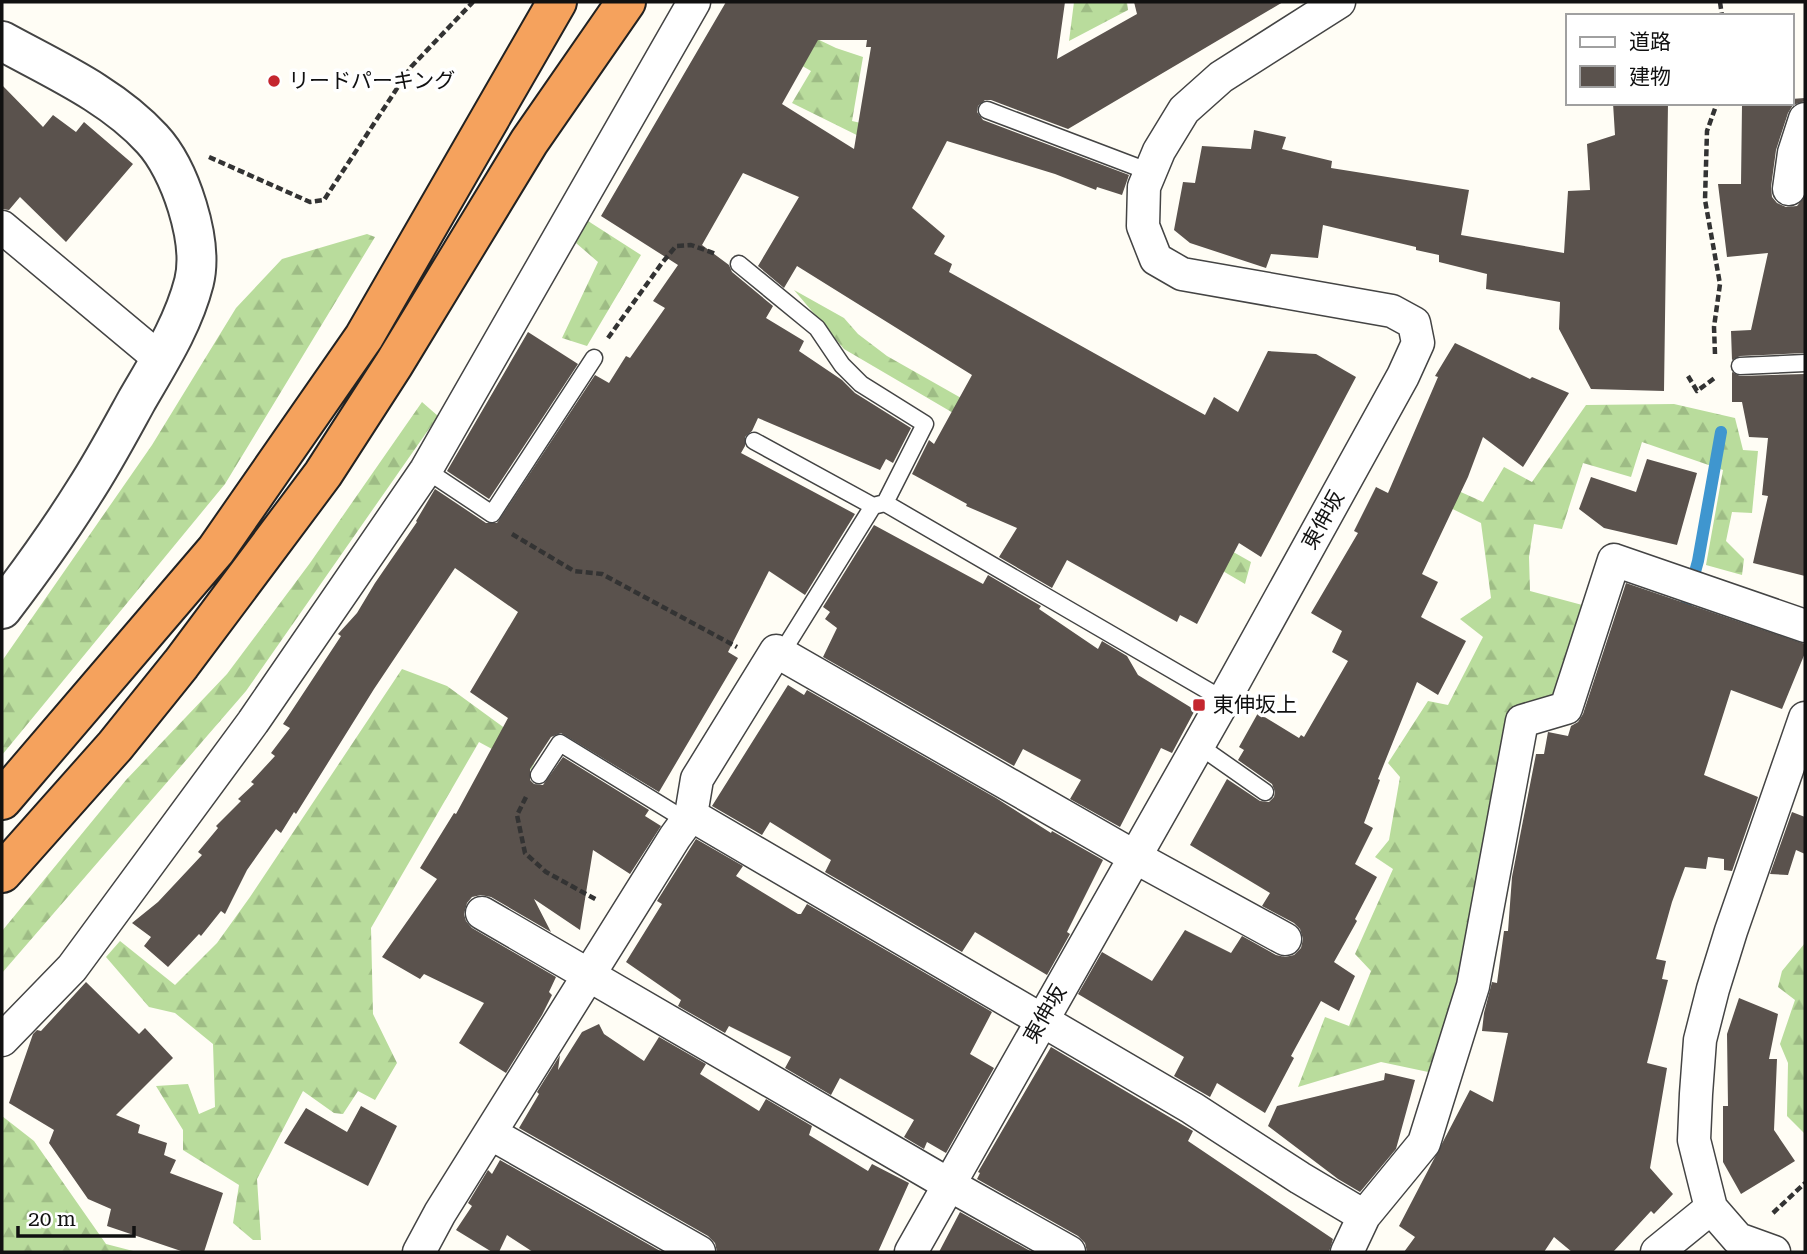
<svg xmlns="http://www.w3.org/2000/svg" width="1807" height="1254" viewBox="0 0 1807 1254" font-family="'Roboto Serif','Noto Sans JP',serif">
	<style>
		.forest { fill: url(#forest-firs) }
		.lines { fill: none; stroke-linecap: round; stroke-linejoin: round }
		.stream { stroke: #3f96cf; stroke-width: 12 }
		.building { fill: #5a524d; fill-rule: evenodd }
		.service-casing { stroke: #444; stroke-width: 19 }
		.minor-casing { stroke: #444; stroke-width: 35 }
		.tertiary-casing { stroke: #444; stroke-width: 42 }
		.motorway-casing { stroke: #222; stroke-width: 42 }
		.path { stroke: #333; stroke-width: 4.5; stroke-dasharray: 7 3.5; stroke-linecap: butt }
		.service { stroke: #fff; stroke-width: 16 }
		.minor { stroke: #fff; stroke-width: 32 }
		.tertiary { stroke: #fff; stroke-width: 38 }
		.motorway { stroke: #f5a25d; stroke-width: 38 }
		.poi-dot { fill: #c4262e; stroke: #fff; stroke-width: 2.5 }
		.labels { text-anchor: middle; stroke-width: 7; stroke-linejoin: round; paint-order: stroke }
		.poi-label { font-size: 21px; fill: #111; stroke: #fff; text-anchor: start }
		.street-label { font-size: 21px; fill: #111; stroke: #fff }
	</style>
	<defs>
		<pattern id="forest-firs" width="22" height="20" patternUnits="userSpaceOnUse" patternTransform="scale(1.75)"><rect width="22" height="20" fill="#b9dc9c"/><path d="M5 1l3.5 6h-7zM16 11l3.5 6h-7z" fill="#9ebc85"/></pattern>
	</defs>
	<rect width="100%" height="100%" fill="#fffdf5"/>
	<path class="forest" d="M1074 2H1127L1128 10 1069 41Z
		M790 26 836 48 863 57 852 121 905 133 893 153 792 103 811 71 773 49Z
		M588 221 641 255 587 346 562 338 598 262 576 243Z
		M367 234 375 237 225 484 2 755V661L152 445 236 308 282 259Z
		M794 290 844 318 858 334 887 356 1251 562 1245 584 844 349Z
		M422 402 438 416 246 691 2 973V931L126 780 227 674 310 563Z
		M1674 404 1735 418 1743 450 1758 451 1752 513 1732 512 1726 541 1744 559 1742 575 1706 565 1723 470 1642 442 1631 477 1583 463 1562 529 1534 524 1529 557 1530 591 1586 606 1559 698 1513 711 1463 984 1433 1073 1381 1062 1298 1087 1325 1017 1349 1026 1371 971 1355 954 1393 869 1375 857 1389 840 1400 777 1388 763 1428 701 1448 705 1483 637 1460 619 1491 598 1481 523 1396 481 1403 466 1483 502 1504 467 1532 482 1586 405Z
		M402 669 447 686 539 753 531 770 479 742 371 928 373 1014 397 1063 375 1100 358 1091 343 1114 334 1113 303 1091 257 1179 261 1240H253L233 1223 239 1185 183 1150V1130L156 1086 188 1084 199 1114 215 1107 213 1044 175 1013 149 1007 106 957 120 941 175 985 217 943 250 897Z
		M1805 943V1134L1787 1116 1788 1063 1780 1044 1795 1000 1778 987 1782 971Z
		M2 1116 34 1141 106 1244 137 1252H2Z"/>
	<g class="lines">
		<path class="stream" d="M1682 619 1698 561 1721 432"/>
	</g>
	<path class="building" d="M726 2H1065L1057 59 1137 14 1134 2H1283L1068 129 991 100H985L978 106 977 112 983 120 1129 175 1122 195 1097 187 1096 190 1055 174 947 141 912 208 945 236 934 254 952 264 949 272 1205 415 1214 397 1238 412 1268 351 1316 354 1356 377 1261 557 1239 543 1197 624 1180 615 1177 622 1067 560 1052 588 999 557 1017 528 966 506 967 504 912 474 929 440 934 444 972 375 797 266 784 288 758 266 799 197 743 173 702 245 729 265 732 272 773 306 766 318 804 341 799 351 842 380 855 393 911 428 893 463 886 459 880 470 758 418 752 431 745 437V446L741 453 855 514 805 595 769 571 728 652 738 658 659 792 561 733 551 737 530 769V780L534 784 543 785 563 757 649 810 645 816 661 826 630 874 593 850 580 930 534 899 551 932 491 897 481 895 472 897 467 903 464 914 466 921 472 928 556 977 549 992 552 995 542 1015 506 1073 459 1043 484 1003 424 974 420 979 382 957 437 879 420 868 454 813 456 814 508 718 470 692 518 612 455 568 374 689 296 814 294 812 281 833 276 829 247 870 225 914 221 911 201 936 199 934 168 967 144 946 151 937 132 923 158 902 202 855 198 852 218 828 216 826 241 801 238 799 254 784 251 782 275 756 271 753 290 728 283 724 341 636 338 634 357 613 375 583 417 522 416 521 435 489 486 523H497L595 375 609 383 626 356 630 358 665 308 653 301 678 265 601 216ZM818 40H867L866 47H871L854 149 782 104Z
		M2 85 43 127 53 115 76 132 84 122 133 164 66 242 20 197 9 210 2 209Z
		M1805 98V101L1793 105 1788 113 1776 150 1771 187 1772 197 1777 203 1786 207 1797 206 1805 196V353L1740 356 1732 360 1731 331 1751 330 1768 253 1727 257 1718 184H1741L1742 105 1791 103V99Z
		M1613 103H1668L1664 391 1591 389 1559 329 1560 302 1486 289 1487 274 1439 262V255L1416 250V247L1323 225 1318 258 1271 254 1266 268 1190 243 1174 230 1183 182 1195 183 1202 146 1251 149 1254 130 1286 137 1282 149 1332 161 1331 168 1469 190 1461 235 1564 253 1568 191 1590 190 1587 144 1615 135Z
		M528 332 578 364 489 499 447 471Z
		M1455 343 1530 379 1532 377 1569 393 1523 467 1483 437 1468 477 1422 574 1438 582 1421 617 1466 641 1438 695 1417 682 1378 779 1380 780 1364 823 1373 828 1355 864 1377 877 1355 919 1357 921 1334 962 1355 976 1339 1011 1321 1001 1291 1056 1294 1058 1265 1113 1217 1083 1210 1097 1174 1076 1184 1057 1078 994 1102 952 1152 981 1185 930 1231 953 1242 936 1276 955 1285 957 1294 955 1301 948 1303 939 1300 929 1294 923 1262 906 1270 893 1190 845 1227 779 1260 801 1269 802 1274 797 1275 792 1272 784 1238 760 1244 750 1239 747 1258 713 1299 738 1301 735 1304 737 1348 661 1332 652 1342 631 1311 613 1358 533 1354 531 1376 487 1388 493 1438 377 1435 376Z
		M1732 372 1740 376 1805 374V576L1753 563 1768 496 1762 495 1768 438 1749 437 1742 402H1732Z
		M1647 459 1697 473 1677 545 1604 528 1579 509 1591 477 1636 492Z
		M874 525 983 584 988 575 1041 606 1039 609 1098 649 1102 641 1127 656 1138 675 1195 710 1172 753 1161 748 1120 827 1070 799 1081 780 1023 749 1014 766 823 657 837 628 825 619 830 612 823 607Z
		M1626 583 1805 644V653L1782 709 1731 690 1704 775 1758 797 1732 871 1724 870V859L1708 857 1706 869 1685 867 1672 902 1656 959 1666 961 1662 979 1668 980 1647 1063 1667 1068 1650 1168 1673 1194 1654 1214 1651 1211 1613 1252H1572L1554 1237 1544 1252H1404L1415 1237 1399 1226 1470 1090 1493 1102 1508 1033 1482 1031 1484 1013 1492 982 1497 983 1504 931H1508L1512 877 1536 754H1544L1548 732 1568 736 1571 726 1578 722 1583 714Z
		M788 685 804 695 807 690 996 798 1051 833 1052 831 1103 860 1067 932 1070 934 1047 975 975 932 962 952 825 872 831 860 770 822 762 835 712 806Z
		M1792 812 1805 817V854L1796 850 1788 875 1770 874Z
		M696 839 743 866 736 876 798 914H801L807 904 992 1012 970 1054 994 1068 946 1153 927 1142 924 1149 904 1137 914 1120 840 1078 831 1095 785 1068 791 1057 729 1026 725 1033 678 1006 681 1000 626 962 662 904 657 901Z
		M86 982 139 1034 145 1028 173 1058 116 1115 140 1125 138 1133 167 1143 164 1155 176 1160 170 1173 223 1193 204 1252H184L107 1226 111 1209 88 1199 49 1143 54 1130 9 1103 33 1034 37 1030 41 1031Z
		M1739 998 1778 1014 1769 1059H1777L1774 1130 1795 1161 1741 1194 1723 1162V1106H1728L1727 1034Z
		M599 1024 604 1034 644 1061 659 1037 706 1064 700 1074 759 1111 766 1099 812 1126 809 1135 868 1171 872 1164 909 1183 878 1252H717L715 1243 708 1236 519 1128 539 1094 537 1092 560 1055 558 1070 582 1032Z
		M1051 1047 1193 1131 1188 1141 1333 1239 1329 1252H1087L1085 1243 1078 1236 977 1179 980 1173 978 1172Z
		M1385 1073 1415 1080 1396 1149 1360 1192 1338 1179 1268 1126 1277 1106 1384 1080Z
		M361 1106 397 1126 368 1186 284 1143 306 1108 347 1132Z
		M500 1160 662 1252H533L507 1235 499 1252H492L456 1230 472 1206 468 1203 488 1170 492 1174Z
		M960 1212 1032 1252H939Z"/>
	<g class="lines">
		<g class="service-casing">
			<path id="service" d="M987 110 1150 172
				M739 264 817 328 842 365 861 384 925 424 885 503
				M1740 366 1805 363
				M754 441 873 506 885 503 1224 700
				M426 470 492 514 594 358
				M781 654 873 506
				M1198 745 1265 792
				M539 775 560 743 687 821"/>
		</g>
		<g class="minor-casing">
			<path id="minor" d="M1789 189 1794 153 1805 119
				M2 227 160 359
				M691 815 1192 1108 1300 1178 1364 1216
				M482 913 948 1184 1069 1252
				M2 1040 72 968 253 722 426 470 694 2
				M490 1133 699 1252
				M419 1252 440 1213 675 837 691 815 697 779 776 651 1135 857 1285 939
				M911 1252 1224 700 1403 376 1418 343 1414 323 1392 311 1182 274 1156 259 1143 226 1144 187 1159 151 1184 110 1221 77 1339 2
				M1347 1252 1364 1216 1424 1143 1473 986 1522 721 1566 708 1614 560 1805 626
				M1657 1252 1711 1208
				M1774 1252 1738 1239 1711 1208 1694 1140 1696 1094 1700 1040 1713 989 1731 931 1805 718"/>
		</g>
		<g class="tertiary-casing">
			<path id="tertiary" d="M2 41C53 69 112 95 152 139 180 169 204 241 194 282 183 325 159 362 137 400 120 431 103 463 84 492 59 532 31 571 2 609"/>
		</g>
		<g class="motorway-casing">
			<path id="motorway" d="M2 800 216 550 364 337 557 2
				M2 873 115 746 181 664 323 474 394 364 529 142 626 2"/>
		</g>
		<path class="path" d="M1720 2 1722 16
			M209 157 310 202 324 200 411 67 473 2
			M608 338 662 263 676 246 691 245 716 254
			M1715 354 1714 327 1720 284 1705 200 1707 131 1717 103
			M1688 376 1697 391 1716 377
			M512 534 574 571 602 574 737 647
			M526 797 517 815 525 853 546 872 597 900
			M1773 1213 1805 1183"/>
		<use href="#service" class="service"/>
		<use href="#minor" class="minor"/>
		<use href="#tertiary" class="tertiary"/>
		<use href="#motorway" class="motorway"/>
	</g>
	<g class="poi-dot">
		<circle cx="274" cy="81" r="7"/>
		<rect x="1192" y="698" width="14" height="14" rx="3.5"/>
	</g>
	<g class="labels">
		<g class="poi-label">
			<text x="288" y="88">リードパーキング</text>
			<text x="1213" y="712">東伸坂上</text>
		</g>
		<g class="street-label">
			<text transform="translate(1323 520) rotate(-61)" y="7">東伸坂</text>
			<text transform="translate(1045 1014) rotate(-60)" y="7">東伸坂</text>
		</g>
	</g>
	<rect width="1807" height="1254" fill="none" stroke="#111111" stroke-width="7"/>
	<rect x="1566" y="14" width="228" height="91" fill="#ffffff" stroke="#a0a0a0" stroke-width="2"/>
	<rect x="1580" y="37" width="35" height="10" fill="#ffffff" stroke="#a0a0a0" stroke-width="2"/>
	<text x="1629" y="49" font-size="21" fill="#111111">道路</text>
	<rect x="1580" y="66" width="35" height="21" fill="#5a524d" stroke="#a0a0a0" stroke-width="2"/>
	<text x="1629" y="84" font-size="21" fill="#111111">建物</text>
	<path d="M18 1226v10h116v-10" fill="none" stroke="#111111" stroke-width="3.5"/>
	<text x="28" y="1226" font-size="21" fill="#111111" stroke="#ffffff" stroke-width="5" paint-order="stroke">20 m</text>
</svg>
